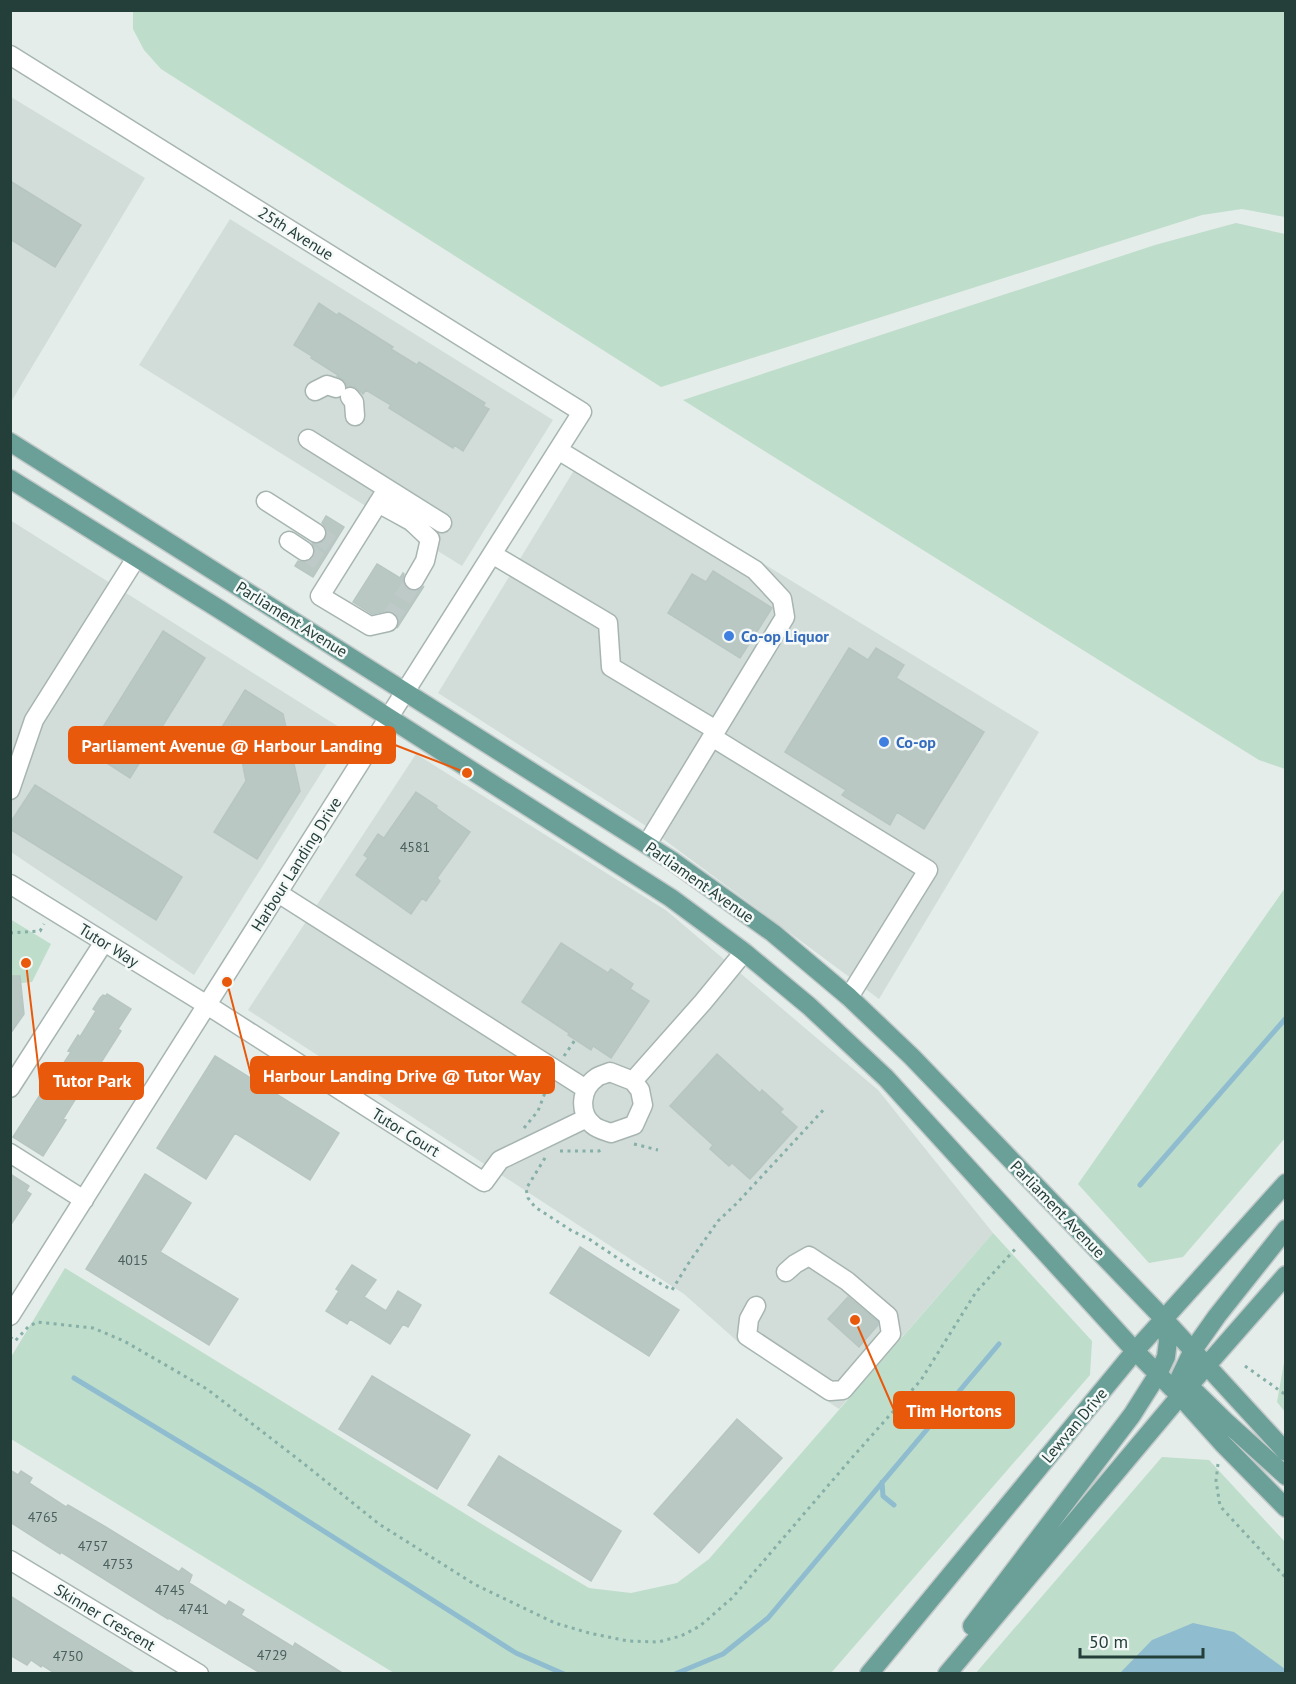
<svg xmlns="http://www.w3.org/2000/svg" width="1296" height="1684" viewBox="0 0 1296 1684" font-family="'PT Sans',sans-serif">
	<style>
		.built { fill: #d2ddd9 }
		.green { fill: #beddcb }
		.water { fill: #8fbdcf }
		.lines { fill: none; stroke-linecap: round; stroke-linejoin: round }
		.stream { stroke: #8fbdcf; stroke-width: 5 }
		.building { fill: #bac8c4; stroke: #b7c6c2; stroke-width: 1.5 }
		.minor-tunnel { stroke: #becac7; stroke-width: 18; stroke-dasharray: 18 9; stroke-linecap: butt }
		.minor-casing { stroke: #a7b5b2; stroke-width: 21 }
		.major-casing { stroke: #c2c9c8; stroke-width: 21 }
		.path { stroke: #86afa7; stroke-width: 3; stroke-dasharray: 3 4.5; stroke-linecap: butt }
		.minor { stroke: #fff; stroke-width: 18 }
		.major { stroke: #6ba099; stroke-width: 18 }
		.shop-dot { fill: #3f7fe0; stroke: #f5f9f8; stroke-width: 2 }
		.labels { text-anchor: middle; stroke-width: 5; stroke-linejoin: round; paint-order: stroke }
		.number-label { font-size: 14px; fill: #4a605c }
		.street-label { font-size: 16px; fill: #243e3a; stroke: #f5f9f8 }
		.shop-label { font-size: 16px; font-weight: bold; fill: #366cbe; stroke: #f5f9f8; text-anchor: start }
		.leader { fill: none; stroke: #e8590c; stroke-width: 2 }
		.callout-dot { fill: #e8590c; stroke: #f5f9f8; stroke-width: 2 }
		.callout { fill: #e8590c; stroke: #e8590c; stroke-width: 2 }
		.callout-label { font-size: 18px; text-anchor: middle; font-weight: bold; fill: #fff }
	</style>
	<rect width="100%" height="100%" fill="#e4edea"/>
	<path class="built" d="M11 97 145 178 11 402Z
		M230 219 553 420 462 566 139 365Z
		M584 454 1039 732 879 999 643 824 438 693Z
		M10 520 347 732 194 975 11 852Z
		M416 754 667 911 878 1090 993 1233 839 1409 737 1341 684 1294 248 1010Z"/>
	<path class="green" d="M133 11H1285V217L1242 209 1202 215 661 387 161 69 144 50 133 29Z
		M1236 223 1285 234V769L1259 760 683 400 1155 245Z
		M1285 888V1138L1183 1257 1149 1263 1078 1184Z
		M10 919 51 944 32 982 11 984Z
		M993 1233 1092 1341 1090 1375 831 1673H394L11 1439V1357L65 1268 498 1534 589 1588 631 1593 677 1583 709 1559Z
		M1285 1357 1286 1412H1285L1277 1402Z
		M1162 1457 1209 1460 1285 1542V1673L975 1674Z"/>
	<path class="water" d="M1193 1623 1234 1632 1285 1669V1673H1120L1152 1640Z"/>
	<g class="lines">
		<path class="stream" d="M1140 1185 1286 1018
			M74 1378 259 1490 516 1653 564 1674
			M882 1482 883 1496 894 1505
			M675 1674 723 1654 768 1618 999 1344"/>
	</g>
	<path class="building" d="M10 181 81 225 55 267 10 239Z
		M319 303 337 315 339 313 393 347 391 349 417 365 419 362 485 403 483 406 489 409 463 451 454 445 453 448 389 408 391 405 366 390 363 394 355 387 347 386 345 381 337 376 338 375 311 358 312 356 294 345Z
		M326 516 344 527 313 577 295 566 298 561 304 562 309 561 313 558 315 552 314 547 312 543H321L326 539 327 533 326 528 322 523Z
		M377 564 400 578 403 573 404 574 403 579 404 585 409 590 413 591 419 590 424 586 397 628 399 619 397 615 392 612 386 611 372 614 353 602Z
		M713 571 772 608 740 658 668 613 692 574 706 582Z
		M163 631 205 658 130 778 88 751Z
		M849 648 868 660 876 648 904 665 896 678 984 732 924 829 897 812 890 825 842 795 846 790 785 752Z
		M245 690 283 714 300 791 257 859 214 832 246 781 239 746 219 732Z
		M35 785 182 877 156 920 10 829V823Z
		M416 792 437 806 436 808 470 832 437 878 440 881 426 901 422 898 411 914 356 875 368 858 364 855 378 834 384 838Z
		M561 943 608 973 611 969 633 984 630 989 649 1001 611 1058 593 1046 591 1050 568 1035 569 1033 522 1002Z
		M10 976H20L24 1014 10 1034Z
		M107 994 131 1009 118 1029 121 1031 83 1091 81 1090 63 1119 66 1120 43 1156 13 1137 54 1073 56 1075 71 1052 68 1051 78 1035 80 1037 96 1011 93 1009 100 998 103 995 106 996Z
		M717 1054 760 1093 762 1090 783 1109 780 1112 797 1127 750 1179 732 1163 729 1166 710 1149 713 1145 670 1106Z
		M215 1056 339 1133 310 1180 235 1133 206 1179 157 1148Z
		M10 1174 29 1186 26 1191 31 1194 10 1226Z
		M145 1174 191 1203 160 1252 238 1299 209 1345 86 1269Z
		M580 1247 679 1310 649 1356 550 1293Z
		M352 1265 376 1280 364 1297 386 1311 398 1291 421 1305 408 1327 403 1324 390 1344 350 1319 347 1324 326 1311 339 1291 336 1289Z
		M848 1297 878 1322V1325L859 1347 828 1319Z
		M372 1376 470 1435 437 1489 339 1429Z
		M737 1419 782 1458 699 1553 654 1514Z
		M499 1456 621 1531 591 1581 468 1505Z
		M10 1470 18 1475 21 1471 32 1478 29 1483 66 1507 68 1505 104 1526 179 1572 182 1568 192 1575 189 1583 226 1606 229 1601 244 1610 241 1615 293 1647 295 1643 344 1674H262L169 1618 168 1619 61 1552 60 1554 10 1522Z
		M10 1596 48 1620 136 1674H56L42 1665 41 1667 31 1660 27 1665 10 1655Z"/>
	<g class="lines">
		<path class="minor-tunnel" d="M316 533 333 545
			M304 551 322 563
			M388 622 414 580"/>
		<g class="minor-casing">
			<path id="minor" d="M10 55 582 412 10 1316
				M315 391 327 385 336 388
				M350 397 354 402 355 416
				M308 439 442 523
				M558 450 755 570 782 599 785 617 647 844
				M387 489 320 596 370 626 388 622
				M266 501 316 533
				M378 503 411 521 430 539 425 561 414 580
				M289 541 304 551
				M492 554 608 623 611 667 716 730
				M712 737 928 870 849 997
				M10 790 34 720 136 558
				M10 884 207 1005 484 1182 500 1160 587 1118
				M278 893 586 1089
				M610 1072 633 1081 640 1090 643 1105 634 1125 611 1133C605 1131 597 1129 593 1125 578 1113 581 1088 596 1078 599 1075 606 1074 610 1072Z
				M633 1081 703 1002 744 952
				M10 1088 104 942
				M10 1153 84 1200
				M756 1306 749 1319 747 1336 830 1391 843 1390 891 1334 888 1316 847 1281 809 1256 795 1264 786 1272
				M10 1560 199 1674"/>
		</g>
		<g class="major-casing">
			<path id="major" d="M10 442 671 860 773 933 849 997 912 1057 1164 1319 1286 1452
				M10 479 219 609 671 898 744 952 809 1006 886 1078 1135 1351 1180 1396 1224 1445 1286 1508
				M1181 1378 1225 1421 1286 1476
				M1180 1396V1377L1193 1350 1217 1316 1286 1229
				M972 1626 1132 1415 1158 1374 1166 1357 1168 1341 1164 1319
				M869 1674 1135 1351 1286 1183
				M947 1674 1180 1396 1286 1275"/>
		</g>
		<path class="path" d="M10 933 40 931 44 924
			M564 1056 575 1040
			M524 1128 538 1111 548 1085
			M634 1144 658 1150
			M560 1151H599L604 1149
			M545 1158 526 1189 528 1198 535 1207 572 1231 589 1239 634 1269 672 1290 688 1264 718 1221 736 1204 826 1107
			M10 1337 15 1341 28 1327 37 1322 93 1328 124 1341 207 1389 303 1463 379 1524 474 1584 555 1623 589 1633 628 1641 658 1642 681 1636 700 1626 732 1598 850 1460 921 1380 976 1292 1017 1247
			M1245 1366 1286 1395
			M1218 1464 1216 1481 1220 1506 1286 1578"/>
		<use href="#minor" class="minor"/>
		<use href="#major" class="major"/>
	</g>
	<g class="shop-dot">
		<circle cx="729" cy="636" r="6"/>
		<circle cx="884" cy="742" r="6"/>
	</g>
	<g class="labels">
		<g class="number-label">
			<text x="415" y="852">4581</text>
			<text x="133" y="1265">4015</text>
			<text x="43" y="1522">4765</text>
			<text x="93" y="1551">4757</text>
			<text x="118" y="1569">4753</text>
			<text x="170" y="1595">4745</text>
			<text x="194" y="1614">4741</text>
			<text x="272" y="1660">4729</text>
			<text x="68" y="1661">4750</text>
		</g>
		<g class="street-label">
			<text transform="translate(296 233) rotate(32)" y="6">25th Avenue</text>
			<text transform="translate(292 619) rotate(32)" y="6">Parliament Avenue</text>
			<text transform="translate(296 864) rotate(-58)" y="6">Harbour Landing Drive</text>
			<text transform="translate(700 882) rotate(35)" y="6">Parliament Avenue</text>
			<text transform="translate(109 945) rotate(32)" y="6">Tutor Way</text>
			<text transform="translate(406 1132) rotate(32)" y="6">Tutor Court</text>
			<text transform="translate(1058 1209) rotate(46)" y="6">Parliament Avenue</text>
			<text transform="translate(1074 1425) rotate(-50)" y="6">Lewvan Drive</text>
			<text transform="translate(105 1617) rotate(31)" y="6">Skinner Crescent</text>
		</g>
		<g class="shop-label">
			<text x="741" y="642">Co-op Liquor</text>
			<text x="896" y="748">Co-op</text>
		</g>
	</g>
	<path class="leader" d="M467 773L395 745M227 982L251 1075M26 963L40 1081M855 1320L894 1410"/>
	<g class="callout-dot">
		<circle cx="467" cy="773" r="6"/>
		<circle cx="227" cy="982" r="6"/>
		<circle cx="26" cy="963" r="6"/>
		<circle cx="855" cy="1320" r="6"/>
	</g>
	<g class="callout">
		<rect x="69" y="727" width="326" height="36" rx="6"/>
		<rect x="251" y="1057" width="303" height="36" rx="6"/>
		<rect x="40" y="1063" width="103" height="36" rx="6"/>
		<rect x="894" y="1392" width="120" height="36" rx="6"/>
	</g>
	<g class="callout-label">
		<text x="232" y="752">Parliament Avenue @ Harbour Landing</text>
		<text x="402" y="1082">Harbour Landing Drive @ Tutor Way</text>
		<text x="92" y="1087">Tutor Park</text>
		<text x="954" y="1417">Tim Hortons</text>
	</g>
	<rect width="1296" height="1684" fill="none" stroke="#243e3a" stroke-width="24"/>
	<path d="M1080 1648v9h123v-9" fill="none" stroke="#243e3a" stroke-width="3"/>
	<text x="1089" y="1648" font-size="18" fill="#243e3a" stroke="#f5f9f8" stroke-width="4.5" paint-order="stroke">50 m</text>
</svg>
